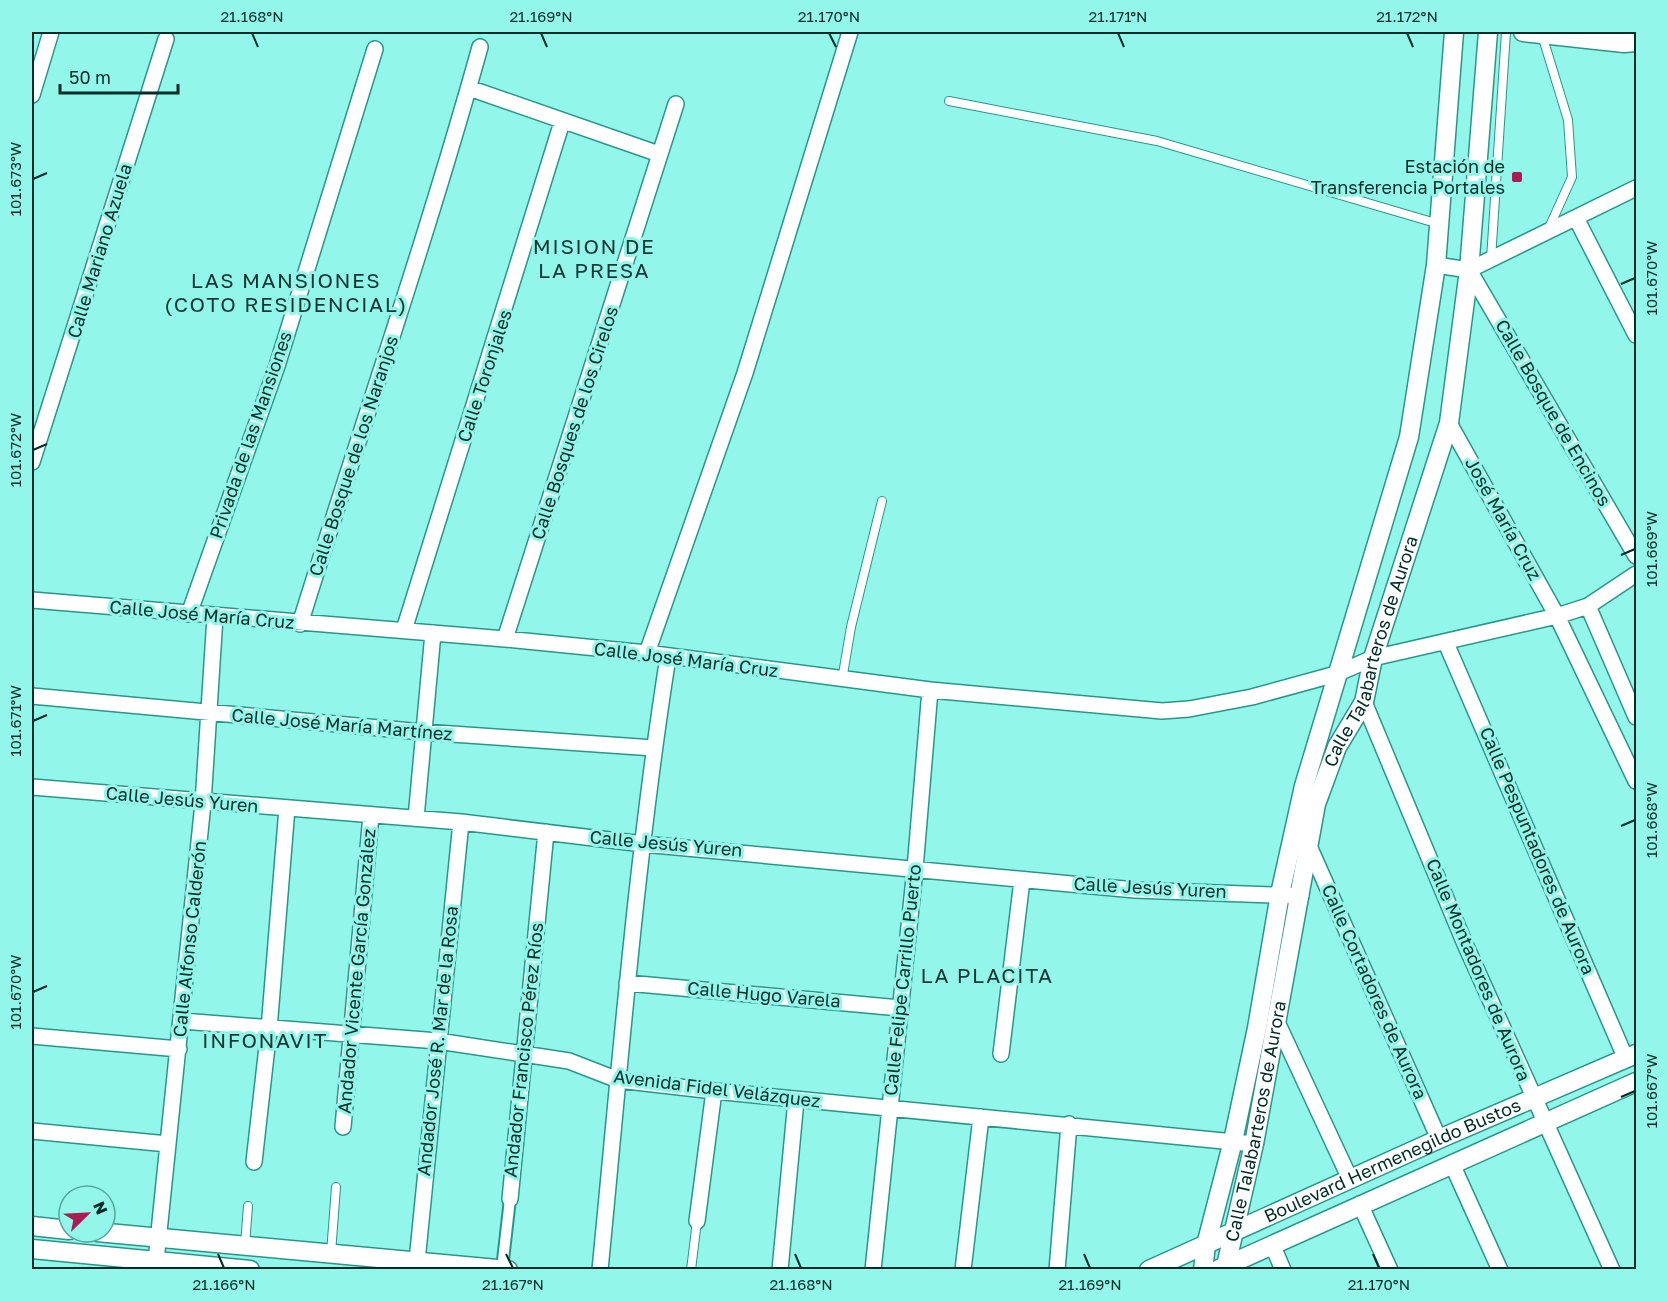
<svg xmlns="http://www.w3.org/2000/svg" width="1668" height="1301" viewBox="0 0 1668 1301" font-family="'Golos Text',sans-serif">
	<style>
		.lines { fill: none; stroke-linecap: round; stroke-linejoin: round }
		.service-casing { stroke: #29968c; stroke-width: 10 }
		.pedestrian-casing { stroke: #29968c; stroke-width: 14 }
		.minor-casing { stroke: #29968c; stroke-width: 18 }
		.tertiary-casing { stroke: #29968c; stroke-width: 21 }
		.service { stroke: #fff; stroke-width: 8 }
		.pedestrian { stroke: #fff; stroke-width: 10 }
		.minor { stroke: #fff; stroke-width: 15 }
		.tertiary { stroke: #fff; stroke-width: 18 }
		.ticks { fill: none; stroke: #002d28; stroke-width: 2 }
		.poi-dot { fill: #ac1b51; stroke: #92f6ea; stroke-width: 2 }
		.labels { text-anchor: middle; stroke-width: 6; stroke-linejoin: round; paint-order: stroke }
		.poi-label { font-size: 18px; fill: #002d28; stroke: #92f6ea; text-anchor: end }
		.street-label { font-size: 18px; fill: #002d28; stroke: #92f6ea }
		.quarter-label { font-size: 21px; letter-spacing: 1.5px; fill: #173734; stroke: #92f6ea }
		.neatline { fill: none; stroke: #002d28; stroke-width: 2 }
		.ticks-label { font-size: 15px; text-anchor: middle; fill: #002d28 }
	</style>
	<rect width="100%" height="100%" fill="#92f6ea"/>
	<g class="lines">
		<g class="service-casing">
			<path id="service" d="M1542 35 1568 120 1572 177 1548 230
				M949 101 1157 141 1439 224
				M1491 259 1506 32
				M842 680 851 627 882 501
				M245 1245 248 1206
				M331 1253 336 1187
				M691 1270 697 1221"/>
		</g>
		<g class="pedestrian-casing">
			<path id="pedestrian" d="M502 1269 510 1199"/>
		</g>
		<g class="minor-casing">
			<path id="minor" d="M469 88 659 154
				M32 95 51 32
				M1577 220 1636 335
				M1436 265 1469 270
				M1469 270 1636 556
				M1469 270 1636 188
				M1449 423 1557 616 1636 781
				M32 462 166 39
				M32 600 505 639 647 653 930 690 1162 711 1189 709 1252 697 1336 674 1373 658 1557 616 1588 606 1636 574
				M1588 606 1636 717
				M189 614 277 366 375 49
				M300 624C360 431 426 241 480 47
				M404 630 562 122
				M505 639 676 104
				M1446 643 1626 1059
				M647 653 745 373 850 32
				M32 696 423 732 654 748
				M1364 702 1465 944 1612 1270
				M32 787 461 822 643 844 1135 890 1301 896
				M416 818 433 633
				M1309 846 1439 1139
				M627 983 900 1008
				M182 1021 438 1041 569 1061 618 1080 714 1091 1254 1144
				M1277 1022 1350 1179
				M32 1036 179 1049
				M1001 1054 1022 880
				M343 1127 371 815
				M32 1131 168 1144
				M254 1162 269 1029 287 808
				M1452 1164 1500 1270
				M510 1199 546 832
				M1360 1204 1390 1270
				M697 1221 714 1091
				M1272 1244 1283 1270
				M156 1261 203 803 215 617
				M417 1261 461 822
				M600 1270C620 1065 636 860 668 657
				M780 1270 796 1100
				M873 1270 915 869 930 690
				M963 1270 981 1117
				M1057 1270 1069 1124"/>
		</g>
		<g class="tertiary-casing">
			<g id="tertiary">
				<path d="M1523 32 1624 43 1636 42"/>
				<path d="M32 1226 69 1230"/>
				<path d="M97 1232 508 1270"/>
				<path d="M32 1249 250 1270"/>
				<path d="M1219 1269 1636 1082"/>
				<path id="s1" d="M1149 1270 1439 1139 1636 1054"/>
				<path d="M1203 1270 1206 1245 1233 1141 1257 1028 1280 894 1304 786 1409 437 1436 265 1454 32"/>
				<path id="s2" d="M1225 1270 1254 1144 1316 804 1337 747 1364 702 1373 658 1449 423 1469 270 1488 32"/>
			</g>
		</g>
		<use href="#service" class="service"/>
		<use href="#pedestrian" class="pedestrian"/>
		<use href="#minor" class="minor"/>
		<use href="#tertiary" class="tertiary"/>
	</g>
	<path class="ticks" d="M252 33 258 47M541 33 547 47M829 33 836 47M1118 33 1124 47M1407 33 1413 47M33 179 47 173M1621 284 1635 278M33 450 47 444M1621 555 1635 549M33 721 47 715M1621 826 1635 820M33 992 47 986M1621 1097 1635 1091M218 1254 224 1268M506 1254 513 1268M795 1254 801 1268M1084 1254 1090 1268M1373 1254 1379 1268"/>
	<rect class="poi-dot" x="1511" y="171" width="12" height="12" rx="3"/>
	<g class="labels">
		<g class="poi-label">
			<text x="1505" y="173">Estación de<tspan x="1505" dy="21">Transferencia Portales</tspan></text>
		</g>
		<g class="street-label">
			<text transform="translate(100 251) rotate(-73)" y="6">Calle Mariano Azuela</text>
			<text transform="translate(485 376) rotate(-72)" y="6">Calle Toronjales</text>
			<text transform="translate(1553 413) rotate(60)" y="6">Calle Bosque de Encinos</text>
			<text transform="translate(575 423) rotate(-72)" y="6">Calle Bosques de los Cirelos</text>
			<text transform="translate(251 435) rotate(-71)" y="6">Privada de las Mansiones</text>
			<text transform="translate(354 456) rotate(-72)" y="6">Calle Bosque de los Naranjos</text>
			<text transform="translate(1503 519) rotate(61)" y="6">José María Cruz</text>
			<text transform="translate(202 615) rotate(5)" y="6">Calle José María Cruz</text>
			<text dy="6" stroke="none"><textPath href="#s2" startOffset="638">Calle Talabarteros de Aurora</textPath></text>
			<text transform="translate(686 660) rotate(7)" y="6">Calle José María Cruz</text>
			<text transform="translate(342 725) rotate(5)" y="6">Calle José María Martínez</text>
			<text transform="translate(182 800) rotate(5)" y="6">Calle Jesús Yuren</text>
			<text transform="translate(666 844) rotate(5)" y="6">Calle Jesús Yuren</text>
			<text transform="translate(1537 851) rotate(67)" y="6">Calle Pespuntadores de Aurora</text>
			<text transform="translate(1150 888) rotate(3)" y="6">Calle Jesús Yuren</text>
			<text transform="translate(190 939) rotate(-84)" y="6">Calle Alfonso Calderón</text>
			<text transform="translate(1478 970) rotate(67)" y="6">Calle Montadores de Aurora</text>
			<text transform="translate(357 971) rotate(-85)" y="6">Andador Vicente García González</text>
			<text transform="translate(903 980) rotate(-84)" y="6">Calle Felipe Carrillo Puerto</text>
			<text transform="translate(1374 992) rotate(66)" y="6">Calle Cortadores de Aurora</text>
			<text transform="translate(764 995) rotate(5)" y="6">Calle Hugo Varela</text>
			<text transform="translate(438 1041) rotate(-84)" y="6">Andador José R. Mar de la Rosa</text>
			<text transform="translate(524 1050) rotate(-84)" y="6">Andador Francisco Pérez Ríos</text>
			<text transform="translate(717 1089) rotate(7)" y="6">Avenida Fidel Velázquez</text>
			<text dy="6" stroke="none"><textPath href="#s2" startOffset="152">Calle Talabarteros de Aurora</textPath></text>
			<text dy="6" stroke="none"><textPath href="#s1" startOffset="267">Boulevard Hermenegildo Bustos</textPath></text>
		</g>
		<g class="quarter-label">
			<text x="594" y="254">MISION DE<tspan x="594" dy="24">LA PRESA</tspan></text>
			<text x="286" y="288">LAS MANSIONES<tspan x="286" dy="24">(COTO RESIDENCIAL)</tspan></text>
			<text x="987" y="983">LA PLACITA</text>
			<text x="265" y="1048">INFONAVIT</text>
		</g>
	</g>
	<rect width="1668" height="1301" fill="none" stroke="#92f6ea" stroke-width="66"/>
	<g transform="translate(87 1214) rotate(66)"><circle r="28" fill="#92f6ea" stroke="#58a69c" stroke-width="1.5"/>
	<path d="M0-4.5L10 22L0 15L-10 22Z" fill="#ac1b51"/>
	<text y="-9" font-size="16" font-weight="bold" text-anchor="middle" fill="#002d28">N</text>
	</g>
	<path d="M60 84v9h118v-9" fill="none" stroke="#002d28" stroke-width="3"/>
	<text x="69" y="84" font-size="18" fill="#002d28" stroke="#92f6ea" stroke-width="4.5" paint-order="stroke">50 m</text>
	<rect x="33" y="33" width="1602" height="1235" class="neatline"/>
	<g class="ticks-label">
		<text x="252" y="22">21.168°N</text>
		<text x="541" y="22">21.169°N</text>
		<text x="829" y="22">21.170°N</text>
		<text x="1118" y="22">21.171°N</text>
		<text x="1407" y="22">21.172°N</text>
		<text transform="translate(16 179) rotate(-90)" y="5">101.673°W</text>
		<text transform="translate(1652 278) rotate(-90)" y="5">101.670°W</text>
		<text transform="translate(16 450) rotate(-90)" y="5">101.672°W</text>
		<text transform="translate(1652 549) rotate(-90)" y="5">101.669°W</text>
		<text transform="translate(16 721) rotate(-90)" y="5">101.671°W</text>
		<text transform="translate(1652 820) rotate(-90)" y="5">101.668°W</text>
		<text transform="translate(16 992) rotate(-90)" y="5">101.670°W</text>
		<text transform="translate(1652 1091) rotate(-90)" y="5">101.667°W</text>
		<text x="224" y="1290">21.166°N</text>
		<text x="513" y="1290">21.167°N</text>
		<text x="801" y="1290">21.168°N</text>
		<text x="1090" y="1290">21.169°N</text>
		<text x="1379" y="1290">21.170°N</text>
	</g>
</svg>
